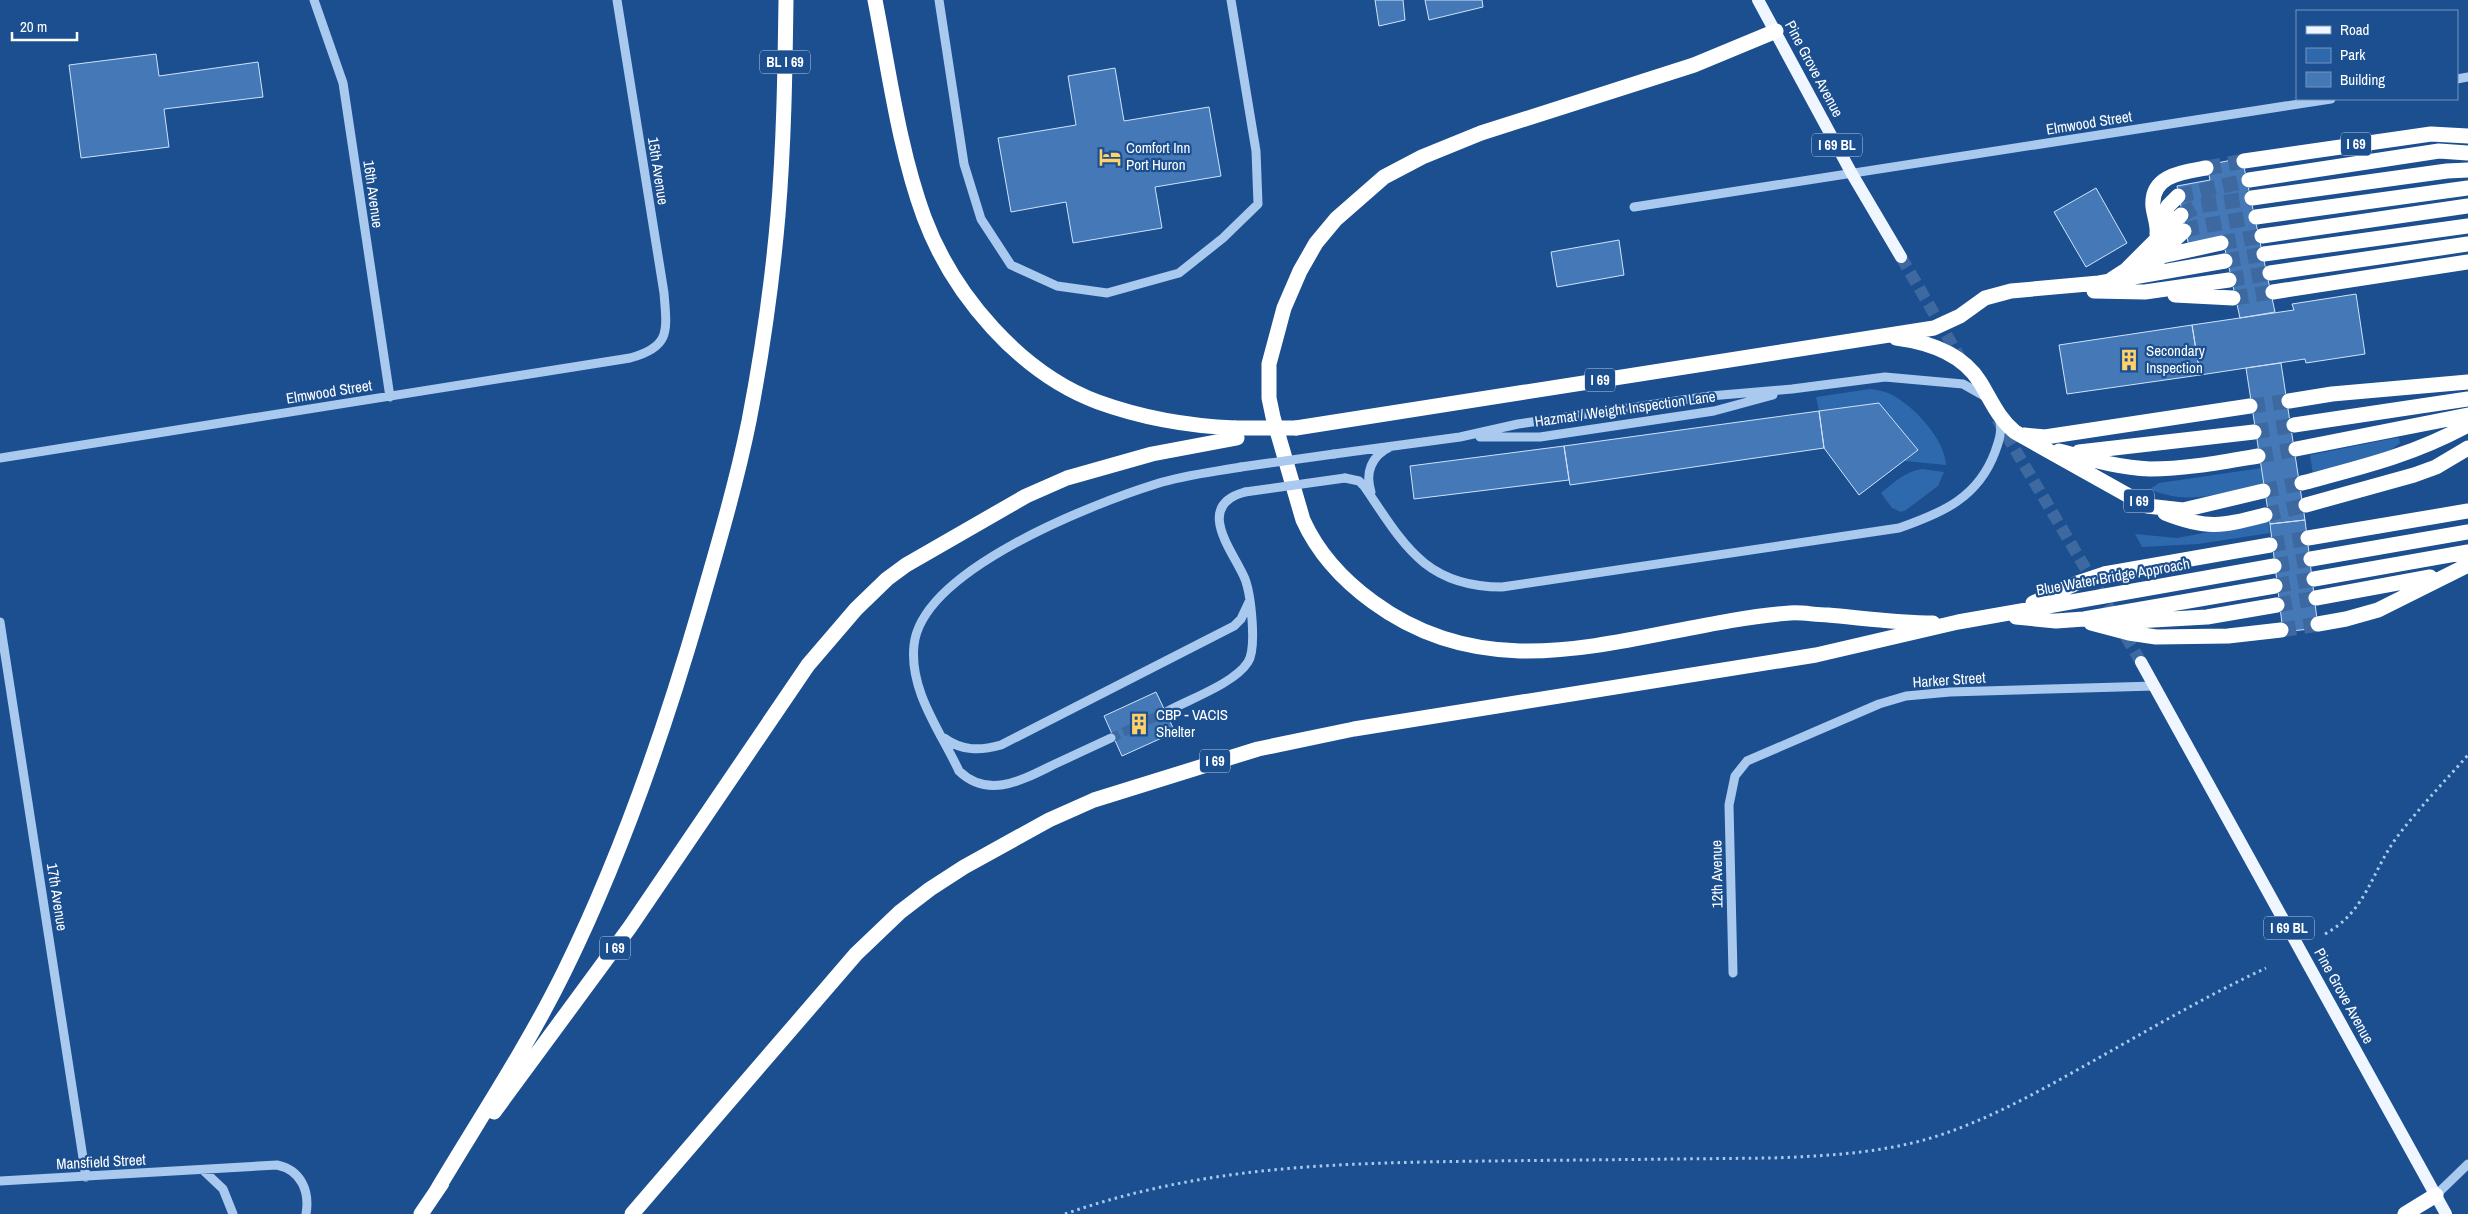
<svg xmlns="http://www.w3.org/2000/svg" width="2468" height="1214" viewBox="0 0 2468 1214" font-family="'Archivo Narrow',sans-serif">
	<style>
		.green { fill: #2e69ad }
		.building { fill: #4478b7; stroke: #cfe3fa }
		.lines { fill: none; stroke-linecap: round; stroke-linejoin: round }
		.minor-tunnel { stroke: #3d69a0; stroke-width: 9; stroke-dasharray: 9 4.5; stroke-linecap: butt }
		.major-tunnel { stroke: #3d69a0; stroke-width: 12; stroke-dasharray: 12 6; stroke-linecap: butt }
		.highway-tunnel { stroke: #3d69a0; stroke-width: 15; stroke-dasharray: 15 8; stroke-linecap: butt }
		.path { stroke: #a9c9ee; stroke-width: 3; stroke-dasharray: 2.5 4; stroke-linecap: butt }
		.minor { stroke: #a9c9ee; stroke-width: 9 }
		.major { stroke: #f0f6ff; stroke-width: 12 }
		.highway { stroke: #fff; stroke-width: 15 }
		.minor-bridge { stroke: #a9c9ee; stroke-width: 9 }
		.highway-bridge { stroke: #fff; stroke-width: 15 }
		.labels { text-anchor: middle; stroke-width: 4.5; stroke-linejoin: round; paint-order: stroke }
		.shield { fill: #1b4f8f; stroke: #bbcadd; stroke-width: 1 }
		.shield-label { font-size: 14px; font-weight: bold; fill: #fff }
		.street-label { font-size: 15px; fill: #fff; stroke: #1b4f8f }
		.poi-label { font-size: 15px; fill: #fff; stroke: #1b4f8f; text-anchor: start }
	</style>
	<rect width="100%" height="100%" fill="#1b4f8f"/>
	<path class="green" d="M1870 389C1879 390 1888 392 1896 397 1917 410 1945 440 1946 465L1904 461 1918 450 1879 403 1819 411 1816 397Z
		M2395 438H2399L2400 443 2388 452 2313 474 2310 455Z
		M2262 468 2264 483C2225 492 2189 507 2150 489L2159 483Z
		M1922 469 1944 472 1938 486 1906 510 1901 512 1892 508 1881 493C1893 483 1906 471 1922 469Z
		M2268 521 2270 533 2198 544 2142 547 2135 534 2177 538Z"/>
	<path class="building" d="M1375 0H1403L1405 20 1379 26Z
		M1425 0H1482L1483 7 1429 20Z
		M156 54 159 76 258 62 263 97 164 109 169 147 81 158 69 65Z
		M1115 68 1124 121 1209 107 1221 176 1155 187 1162 228 1073 243 1066 202 1011 212 998 138 1076 125 1068 76Z
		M2242 158 2275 312 2240 318 2223 240 2189 247 2177 186 2210 180 2207 165Z
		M2096 188 2127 243 2086 267 2054 212Z
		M1619 240 1624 275 1557 287 1551 252Z
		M2356 294 2365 354 2306 363 2305 359 2200 375 2192 325 2294 310 2292 304Z
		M2192 325 2200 375 2067 394 2059 345Z
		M2281 363 2305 520 2270 524 2246 368Z
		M1879 403 1918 450 1859 495 1824 448 1819 411Z
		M1819 411 1824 448 1570 485 1564 446Z
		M1564 446 1569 480 1414 499 1410 466Z
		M2305 520 2318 628 2283 632 2270 524Z
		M1156 692 1175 732 1122 756 1104 716Z"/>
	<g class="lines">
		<path class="minor-tunnel" d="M1111 738 1168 711"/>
		<path class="major-tunnel" d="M1901 257 1963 363
			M1997 419 2141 662"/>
		<path class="highway-tunnel" d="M2206 168 2244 161
			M2178 196 2249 180
			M2181 215 2198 206 2252 198
			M2184 231 2197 227 2256 217
			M2221 243 2262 236
			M2225 261 2264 254
			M2229 280 2270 273
			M2233 298 2273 292
			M2250 406 2289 401
			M2254 432 2294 425
			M2258 456 2296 449
			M2263 491 2302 483
			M2265 515 2306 505
			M2270 545 2308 538
			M2274 566 2311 559
			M2275 586 2314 579
			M2277 605 2316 598
			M2281 630 2318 624"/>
		<path class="path" d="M2325 934C2367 911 2371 872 2397 837 2419 808 2444 782 2468 755
			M1065 1214C1205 1165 1340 1163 1486 1161 1582 1160 1678 1159 1773 1158 1826 1156 1880 1153 1931 1138 1986 1121 2036 1093 2086 1065 2145 1032 2204 997 2266 968"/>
		<path class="minor" d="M314 0 343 83 390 397
			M939 0 964 164 981 219 1011 265 1057 286 1107 293 1179 273 1223 238 1258 204 1256 151 1231 0
			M2457 79 2468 77
			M1634 207 2331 99
			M1480 437H1540L1714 411 1773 395
			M1334 454 1460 437 1518 424 1710 396 1792 389 1885 377 1963 384 1986 397
			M0 458 630 358C671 347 667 331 664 293L617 0
			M1345 478 1359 481 1364 486C1403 543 1424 587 1502 587L1899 528C1942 513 1978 498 1995 452 1999 441 2003 430 1999 418
			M1371 492C1365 473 1371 456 1390 447
			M0 622 86 1177
			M1168 711C1190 699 1235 683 1248 662 1257 648 1251 595 1245 579 1234 552 1193 506 1245 492
			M944 738C962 751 980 751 1001 745L1234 626 1241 619 1249 602
			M1111 738C1092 747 1074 755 1055 764 1024 779 989 800 959 771 941 732 909 691 914 645 922 570 1092 504 1156 484 1184 475 1213 472 1241 467
			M1733 973 1729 805 1735 776 1747 761 1879 704 1906 696 1950 692 2155 686
			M204 1171 223 1189 233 1214
			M0 1181 277 1165C301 1170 310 1191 306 1214
			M2436 1195 2468 1164"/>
		<path class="major" d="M1758 0 1852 174 1901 257
			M2141 662 2446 1214"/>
		<path class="highway" d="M875 0C889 71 899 149 924 217 953 295 1020 373 1098 402 1142 418 1189 426 1235 428
			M1776 31 1694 65 1481 133 1422 157 1384 177 1336 219 1316 243 1300 271 1284 308 1269 364V398L1273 417 1303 520C1318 553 1344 581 1373 602 1505 699 1646 624 1790 613 1802 612 1815 615 1828 615 1862 618 1898 623 1933 623
			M2244 161 2431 134 2468 136
			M2249 180 2439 151 2468 153
			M2252 198 2447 171 2468 170
			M2256 217 2468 188
			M2158 231 2168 206 2178 196
			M2157 234C2158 224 2154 216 2153 207 2150 175 2183 172 2206 168
			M2262 236 2468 206
			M2264 254 2468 226
			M2156 257 2184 231
			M2270 273 2468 244
			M2133 276 2162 256 2221 243
			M2112 279 2126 270 2181 215
			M2094 291 2145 292 2229 280
			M2273 292 2468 262
			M2175 295 2233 298
			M1896 338C1927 342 1962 353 1980 382 1991 400 1998 418 2015 432L2147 506 2183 510 2263 491
			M2289 401 2332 394 2468 382
			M2294 425 2468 399
			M1296 428 1934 328 1960 316 1985 298 2011 291 2099 283 2225 261
			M2024 435 2045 437 2250 406
			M2296 449 2468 415
			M2059 451C2089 459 2119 468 2150 469 2186 469 2223 462 2258 456
			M2079 452 2254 432
			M2302 483C2362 467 2413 455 2468 425
			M2306 505 2414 475 2436 467 2468 448
			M2165 513C2208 530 2222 526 2265 515
			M2308 538 2468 511
			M2311 559 2468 532
			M2314 579 2468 552
			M2316 598 2430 577
			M2033 603 2077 583 2104 574 2270 545
			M2016 617 2056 621 2084 619 2275 586
			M2117 622 2207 617 2277 605
			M2091 623 2129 633 2156 637 2228 636 2281 630
			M2318 624 2346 619 2378 610 2468 565
			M494 1112 630 927 808 665 856 609 887 579 906 565 1026 496 1067 478 1152 454 1237 438
			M437 1190C480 1118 527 1047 564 972 621 856 663 735 699 611 717 549 736 485 749 421 762 354 772 284 778 215 784 143 785 72 786 0
			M421 1214 442 1183
			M632 1214 856 954 900 912 930 889 964 867 1049 820 1094 800 1258 749 1354 729 1816 655 1958 622 2274 566
			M2405 1214 2436 1195"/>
		<path class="minor-bridge" d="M1241 467 1334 454
			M1245 492 1345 478"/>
		<path class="highway-bridge" d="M1235 428H1296"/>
	</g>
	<defs>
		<g id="hotel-bare" transform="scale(1.725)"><path d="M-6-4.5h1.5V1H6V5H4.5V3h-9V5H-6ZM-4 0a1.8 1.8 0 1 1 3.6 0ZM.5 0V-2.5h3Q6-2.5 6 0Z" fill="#ffd166" stroke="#1b4f8f" stroke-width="2.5" paint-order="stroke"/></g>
		<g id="building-bare" transform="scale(1.725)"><path d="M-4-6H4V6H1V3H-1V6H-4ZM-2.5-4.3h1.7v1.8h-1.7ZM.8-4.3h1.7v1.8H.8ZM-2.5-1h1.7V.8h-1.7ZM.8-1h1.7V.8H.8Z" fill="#ffd166" stroke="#1b4f8f" stroke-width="2.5" paint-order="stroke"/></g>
	</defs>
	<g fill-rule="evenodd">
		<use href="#hotel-bare" x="1110" y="157"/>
		<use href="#building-bare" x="2129" y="360"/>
		<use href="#building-bare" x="1139" y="724"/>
	</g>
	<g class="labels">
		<g class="shield">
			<rect x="760" y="50.5" width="50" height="23" rx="4"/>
			<rect x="2341" y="132.5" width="30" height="23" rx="4"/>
			<rect x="1812" y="133.5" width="50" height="23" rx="4"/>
			<rect x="1585" y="368.5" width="30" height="23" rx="4"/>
			<rect x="2124" y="489.5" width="30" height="23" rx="4"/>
			<rect x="1200" y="749.5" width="30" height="23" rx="4"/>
			<rect x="2264" y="916.5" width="50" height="23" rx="4"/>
			<rect x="600" y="936.5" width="30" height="23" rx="4"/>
		</g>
		<g class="shield-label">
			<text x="785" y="67">BL I 69</text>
			<text x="2356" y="149">I 69</text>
			<text x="1837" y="150">I 69 BL</text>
			<text x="1600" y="385">I 69</text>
			<text x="2139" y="506">I 69</text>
			<text x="1215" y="766">I 69</text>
			<text x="2289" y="933">I 69 BL</text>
			<text x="615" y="953">I 69</text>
		</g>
		<g class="street-label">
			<text transform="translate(1814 69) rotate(62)" y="5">Pine Grove Avenue</text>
			<text transform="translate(2089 123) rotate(-9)" y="5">Elmwood Street</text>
			<text transform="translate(658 171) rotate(81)" y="5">15th Avenue</text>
			<text transform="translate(373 194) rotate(82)" y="5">16th Avenue</text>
			<text transform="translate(329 392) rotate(-9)" y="5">Elmwood Street</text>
			<text transform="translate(1625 409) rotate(-8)" y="5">Hazmat / Weight Inspection Lane</text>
			<text transform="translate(2113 577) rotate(-10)" y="5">Blue Water Bridge Approach</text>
			<text transform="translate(1949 680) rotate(-4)" y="5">Harker Street</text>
			<text transform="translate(1717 874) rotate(-91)" y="5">12th Avenue</text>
			<text transform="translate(57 897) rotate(81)" y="5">17th Avenue</text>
			<text transform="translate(2344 996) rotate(61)" y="5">Pine Grove Avenue</text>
			<text transform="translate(101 1162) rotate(-3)" y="5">Mansfield Street</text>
		</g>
		<g class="poi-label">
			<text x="1126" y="153">Comfort Inn<tspan x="1126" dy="17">Port Huron</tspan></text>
			<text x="2146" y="356">Secondary<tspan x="2146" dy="17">Inspection</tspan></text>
			<text x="1156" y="720">CBP - VACIS<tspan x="1156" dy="17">Shelter</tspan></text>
		</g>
	</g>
	<rect x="2296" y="10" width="162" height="90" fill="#1b4f8f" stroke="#7695bc"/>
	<rect x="2306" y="26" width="25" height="8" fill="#f0f6ff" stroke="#7695bc"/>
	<text x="2340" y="35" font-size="15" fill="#ffffff">Road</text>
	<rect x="2306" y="48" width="25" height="15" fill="#2e69ad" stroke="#7695bc"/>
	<text x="2340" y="60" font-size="15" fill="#ffffff">Park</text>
	<rect x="2306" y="72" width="25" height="15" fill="#4478b7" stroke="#7695bc"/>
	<text x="2340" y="85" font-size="15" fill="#ffffff">Building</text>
	<path d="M12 32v8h65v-8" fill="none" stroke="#ffffff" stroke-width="2.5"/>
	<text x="20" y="32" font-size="15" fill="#ffffff" stroke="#1b4f8f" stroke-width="4" paint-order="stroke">20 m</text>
</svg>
